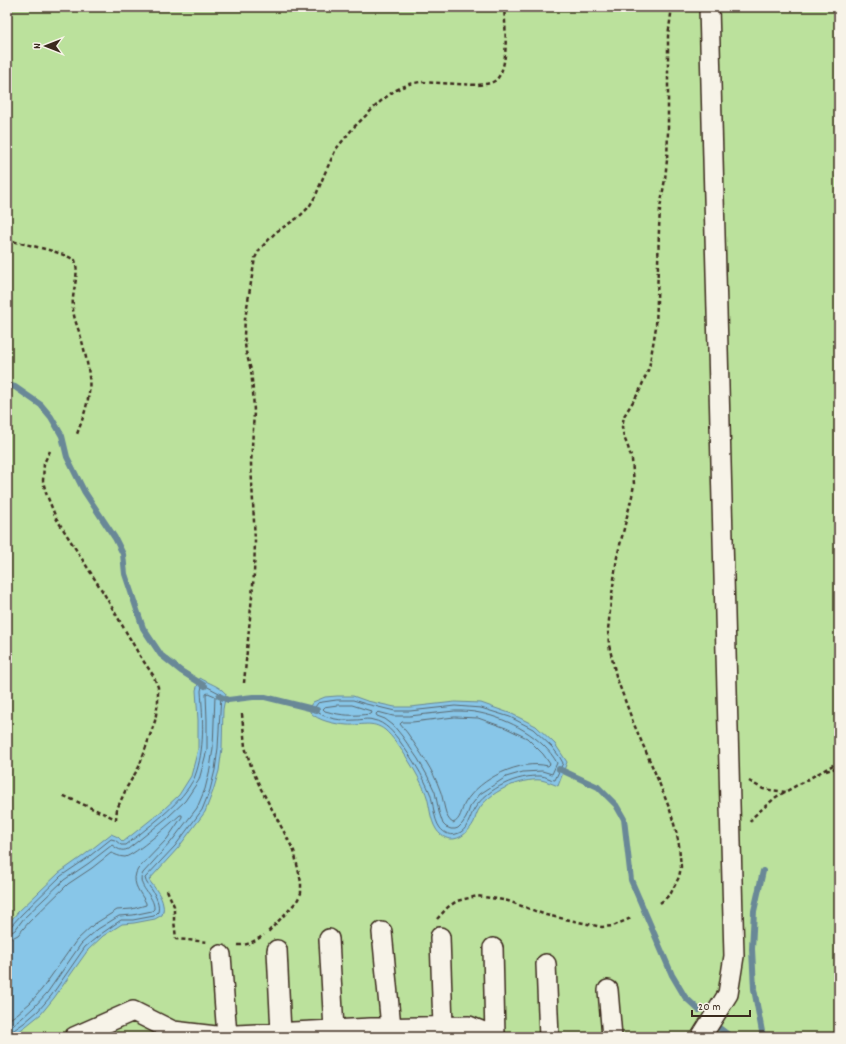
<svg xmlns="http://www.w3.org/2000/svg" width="846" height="1044" viewBox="0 0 846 1044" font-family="Dekko,sans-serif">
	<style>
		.green { fill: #bbe19c; stroke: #7b865d }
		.water { fill: #88c6e8; stroke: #698897 }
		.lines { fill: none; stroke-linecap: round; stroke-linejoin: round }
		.shore { stroke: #5a686f; stroke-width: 1 }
		.stream { stroke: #698897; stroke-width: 6 }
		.minor-casing { stroke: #3b2a1e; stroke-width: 22 }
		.path { stroke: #3b2a1e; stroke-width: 2.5; stroke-dasharray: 4 3; stroke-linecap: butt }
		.minor { stroke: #f7f3e8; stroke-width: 19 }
	</style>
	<rect width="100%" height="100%" fill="#f7f3e8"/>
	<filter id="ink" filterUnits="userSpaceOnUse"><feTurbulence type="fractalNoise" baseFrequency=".025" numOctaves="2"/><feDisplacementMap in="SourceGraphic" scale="8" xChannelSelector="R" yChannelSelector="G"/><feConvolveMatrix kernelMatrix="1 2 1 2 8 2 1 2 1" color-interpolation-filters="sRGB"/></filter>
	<g filter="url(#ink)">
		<path class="green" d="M7 7H839V1037H7Z"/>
		<path class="water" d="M200 678C208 683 220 686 226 694L223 709 222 748 219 771 213 791 205 812 178 848 149 880C154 887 162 896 163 905 164 908 163 912 162 915L155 919 134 923 122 924 103 936 88 950 54 998 41 1014 26 1026 11 1037H7V925L18 912 59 873 83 856 111 834 118 837 123 842 163 810 179 795 191 776 198 749V720L196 690Z
			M337 696H353L367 701 395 707H410L455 702 481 703 512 714 536 726 555 744 567 762 558 786C553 784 546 781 541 780 520 778 488 792 478 811 476 815 475 819 474 822 469 831 461 840 450 839 444 838 439 834 436 829 430 819 430 807 427 797 422 780 398 741 385 730 372 720 361 726 347 725 335 724 318 721 310 712V706L313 702 325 697Z"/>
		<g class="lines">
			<path class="shore" d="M337 700H353L366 704 395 711H410L455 706 481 708 510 717 533 729 552 747 559 756 563 763 555 780C550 780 546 776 541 776 517 775 488 788 475 808 469 817 468 832 456 834 450 836 444 833 440 828 433 818 434 804 430 793 423 775 412 759 401 743 394 733 385 722 373 720 368 718 361 720 355 720 343 721 324 719 315 710V707L318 703Z
				M338 705H352L371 711 372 713 371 714C352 716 343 716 325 711L323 709 325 707Z
				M455 711C463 711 472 711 480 713 509 719 543 737 557 763L552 774 542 771 523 772 506 777 480 794 470 807 466 818 462 824 458 828 455 829H451L446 827 443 824 439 812 435 792 427 775 418 759 402 736 393 725 385 719 377 716 376 714 378 712 393 716H409Z
				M455 717 478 718 506 728 527 738 543 754 550 764 548 766C520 759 480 778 465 803 461 810 461 820 453 823 444 819 444 798 440 790 433 770 420 752 408 734 406 731 403 728 400 724L402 722H412Z
				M7 927 11 926 21 915 61 876 86 859 111 839 115 840 121 845H126C148 827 173 810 189 787 191 783 194 780 195 776 205 749 203 719 201 691L202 686 204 685 221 694 218 748 215 770 210 790 202 810 175 846 145 878C146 883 149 886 152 890 156 897 160 904 158 912L154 916 133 920H121L101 934 85 947 51 996 38 1011 24 1023 11 1032 9 1037
				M7 932H12L15 930 24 918 64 880 89 863 112 845C118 849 121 852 128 849L168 817 185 801 199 780 207 750V720L206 694 208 693 215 696 213 748 210 769 205 789 197 808 171 842 143 873C135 886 155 895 154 909L152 911 133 915 119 916 98 929 81 944 47 993 34 1007 21 1019 7 1029
				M7 938H12L18 935 29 922 68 884 92 868 111 853C115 854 119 857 125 857 135 855 171 823 180 815H182V817L167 839 138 869 136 873C132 885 141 893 146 903V905L132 909 117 910 93 925 76 941 42 989 30 1003 17 1014 7 1021"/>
			<path class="stream" d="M7 385 15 387 41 405 51 417 62 436 67 457 84 491 115 538 123 554 125 574 143 628 161 655 181 671 205 686
				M219 696 228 700 253 697H265L317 710
				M559 769 598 787 616 805 624 819 631 880 672 975 685 997 699 1010
				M763 871 754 911 752 949 754 989 763 1037
				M714 1024 731 1037"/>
			<g class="minor-casing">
				<path id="minor" d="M382 932 391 1027
					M440 937 443 1027
					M329 939 334 1030
					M493 948 495 1037
					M277 950 281 1033
					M221 955 227 1036
					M546 964 549 1037
					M608 990 612 1037
					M74 1037 133 1011 173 1031 216 1036 371 1028 469 1026 496 1037
					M701 1037 728 994 734 956 709 7"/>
			</g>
			<path class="path" d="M7 240C28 245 56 250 75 260 80 276 71 292 73 309 74 320 79 330 82 341 86 357 91 376 89 393 87 407 82 421 77 434
				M50 451 44 463 43 481 46 493 56 518 103 592 140 656 153 675 158 687V702L155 721 139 767 127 787 117 809 116 819 62 795
				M244 683 254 574 255 541 251 464 254 412 253 391 251 370 246 352 244 335 245 319 255 258 260 249 276 232 299 217 309 207 316 195 324 175 336 149 354 127 381 101 394 91 409 84 420 82 478 85C484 84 491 84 496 80 510 66 505 25 504 7
				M242 714 245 747 252 769 261 789 274 813 294 851 301 882V893L297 901 288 911 268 932
				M826 771 839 767
				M749 781 763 789 786 792
				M750 822 753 817 776 797 835 764 839 761
				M167 890 174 906V920L176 939 209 942
				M660 903 665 899 671 893 679 877 681 867 679 845 676 831 670 810 656 775 633 722 616 676 609 645 608 630 611 601 617 557 632 496 634 484 632 460 628 447 624 437 622 427 624 416 639 392 649 368 656 327 657 300 659 229 660 208 665 179 667 160 668 132V36L672 7
				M437 919 448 907 457 901 477 896 498 899 508 901 546 915 602 927 613 926 631 918
				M238 945C247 946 256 940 264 935"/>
			<use href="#minor" class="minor"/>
		</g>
	</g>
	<rect width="846" height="1044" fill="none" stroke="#f7f3e8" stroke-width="24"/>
	<rect x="12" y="12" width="822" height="1020" fill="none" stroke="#3b2a1e" stroke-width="1.5" filter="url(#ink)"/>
	<g transform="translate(46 46) rotate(270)" stroke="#f7f3e8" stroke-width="3" paint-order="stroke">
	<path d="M0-3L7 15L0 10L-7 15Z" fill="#3b2a1e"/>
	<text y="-6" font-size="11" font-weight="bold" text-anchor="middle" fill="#3b2a1e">N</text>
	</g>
	<path d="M692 1010v6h58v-6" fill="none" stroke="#3b2a1e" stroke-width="2"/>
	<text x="698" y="1010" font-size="12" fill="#3b2a1e" stroke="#f7f3e8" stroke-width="3" paint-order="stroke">20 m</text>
</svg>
